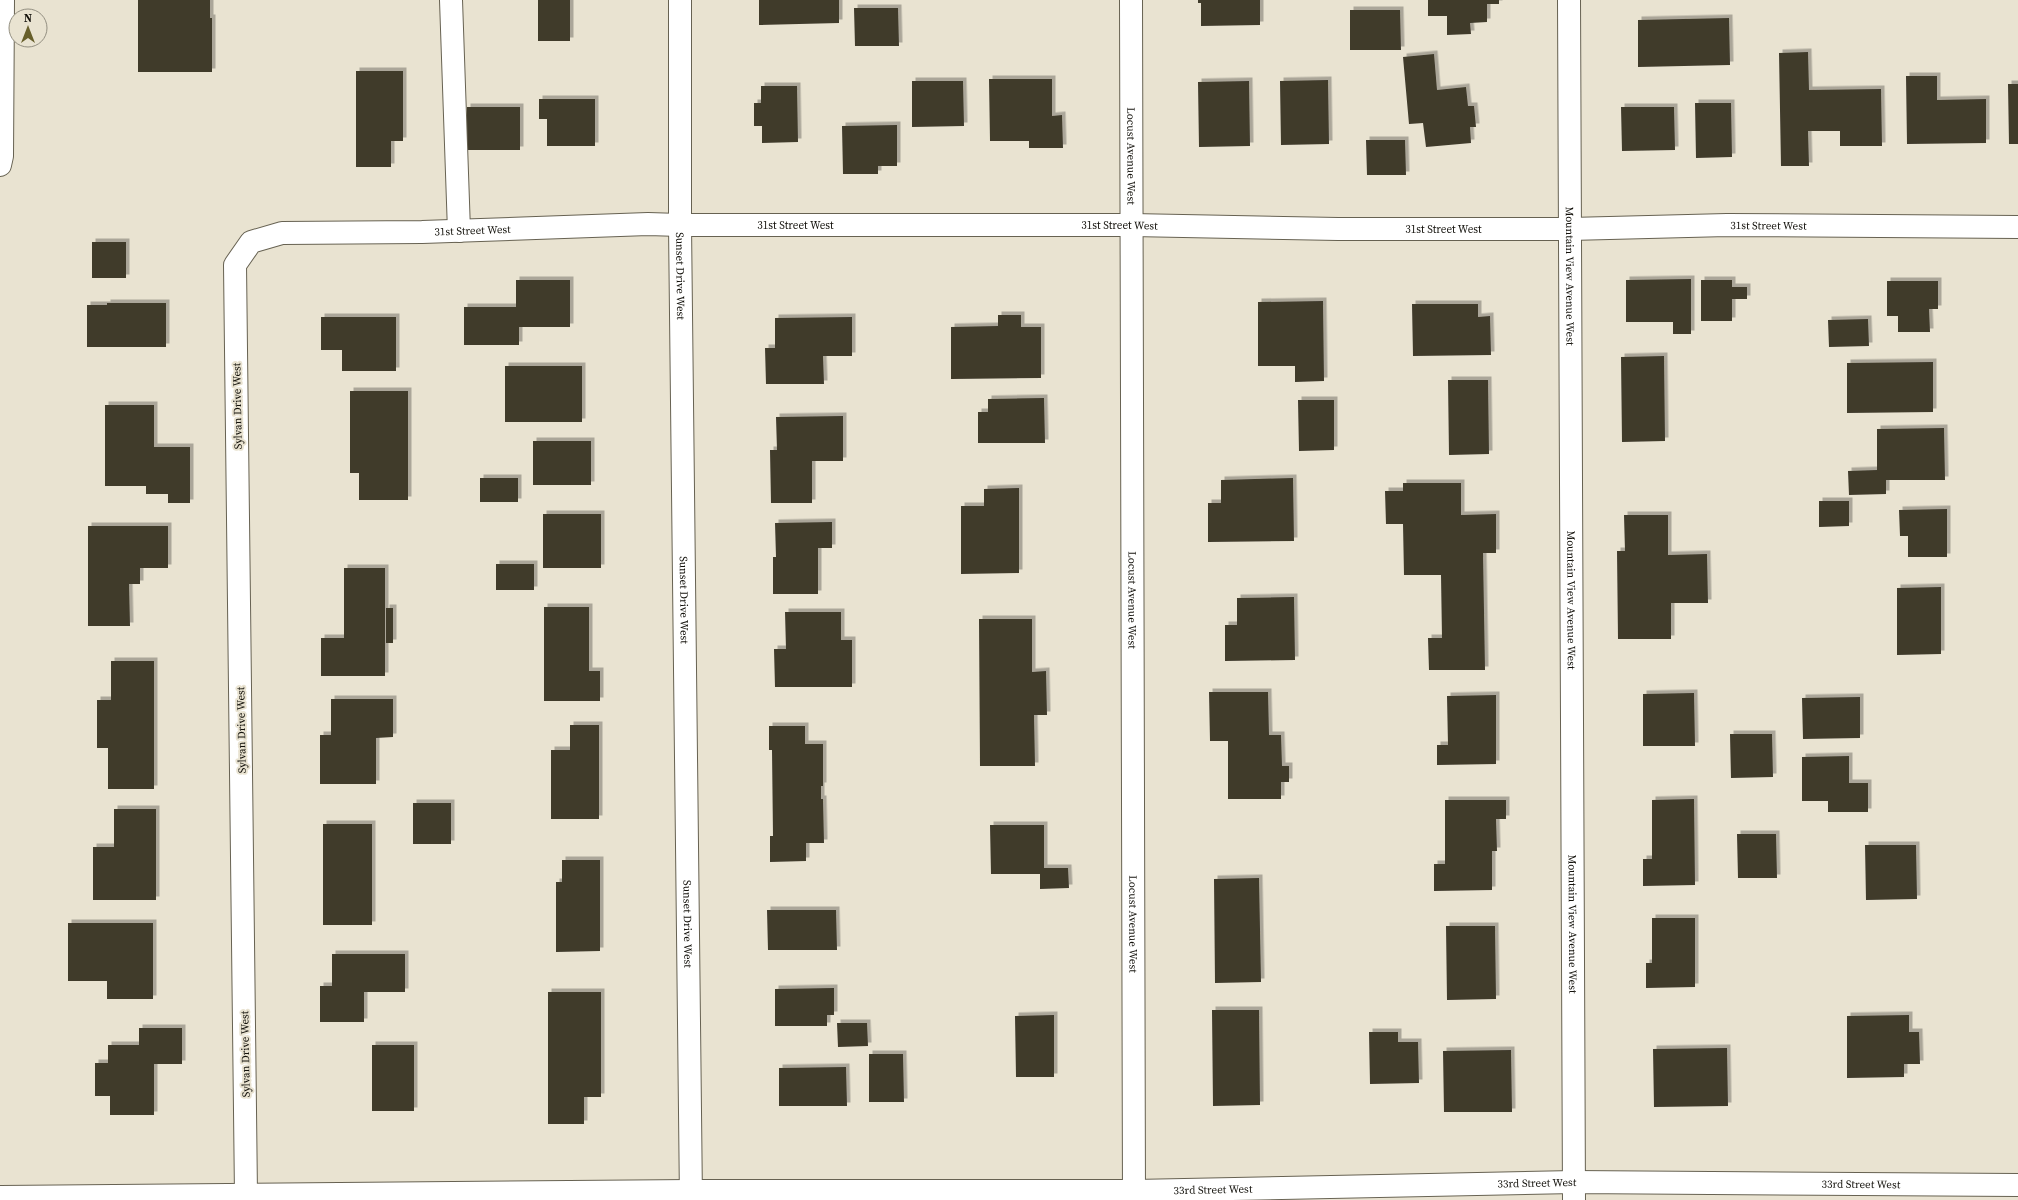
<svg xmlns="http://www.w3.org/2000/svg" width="2018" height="1200" viewBox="0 0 2018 1200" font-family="'Source Serif 4',serif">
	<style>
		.building { fill: #3f3a2c; filter: url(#shadow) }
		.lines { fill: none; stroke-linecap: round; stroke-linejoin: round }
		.minor-casing { stroke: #676252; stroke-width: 24 }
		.minor { stroke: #fff; stroke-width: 22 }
		.labels { text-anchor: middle; stroke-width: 4; stroke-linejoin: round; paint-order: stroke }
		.street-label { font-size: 11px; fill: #12100a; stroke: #e9e3d1 }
	</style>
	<defs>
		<filter id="shadow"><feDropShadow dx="3.5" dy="-3.5" stdDeviation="0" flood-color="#0004"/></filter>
	</defs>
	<rect width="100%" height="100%" fill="#e9e3d1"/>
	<path class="building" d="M138 0H210V18H212V72H138Z
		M538 0H570V41H538Z
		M759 0H839V23L759 25Z
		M1198 0H1260V25L1201 26V3H1198Z
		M1428 0H1499V4H1487V22L1470 23 1471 34 1447 35V16H1428Z
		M854 8H898L899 46H855Z
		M1350 10H1400L1401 50H1350Z
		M1729 18 1730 65 1638 67V20Z
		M1808 52 1809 90 1881 89 1882 146H1840V131H1808L1809 166H1781L1779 53Z
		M1434 54 1437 90 1466 87 1468 106H1474L1476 127H1470L1471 143 1426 147 1423 123 1409 124 1403 57Z
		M356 71H403V141H391V167H356Z
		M1906 76H1937V100L1986 99V143L1907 144Z
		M989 79H1052V116L1062 115 1063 148H1029V141H990Z
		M1328 80 1329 144 1281 145 1280 81Z
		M912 81H963L964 126 912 127Z
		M1249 81 1250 146 1199 147 1198 82Z
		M2008 84H2018V144H2009Z
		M761 86H797L798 142 762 143V126H754V103H761Z
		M539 99H595V146H547V119H539Z
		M1695 103H1731L1732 157 1696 158Z
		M467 107H520V150H467Z
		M1621 107H1674L1675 150 1622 151Z
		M897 125V166H878V174H843L842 126Z
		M1366 140H1405L1406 175H1367Z
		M92 242H126V278H92Z
		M1691 279V334H1673V322H1626V280Z
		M516 280H570V327H519V345H464V307H516Z
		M1701 280H1732V287H1747V299H1732V321H1701Z
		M1887 281H1938V309H1929L1930 332H1898V316H1887Z
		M1323 301 1324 381 1295 382V366H1258V302Z
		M107 303H166V347H87V305H107Z
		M1412 304H1478V317L1490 316 1491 355 1413 356Z
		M998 315H1021V327H1041V378L951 379V327L998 326Z
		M321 317H396V371H342V350H321Z
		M852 317V356H823L824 384H766L765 348H775V318Z
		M1868 319 1869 346 1829 347 1828 320Z
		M1664 356 1665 441 1622 442 1621 357Z
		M1933 362V412L1847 413V363Z
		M505 366H582V422H505Z
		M1448 380H1488L1489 454 1449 455Z
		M350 391H408V500H359V473H350Z
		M1044 398 1045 443H978V412H988V399Z
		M1298 400H1334V450L1299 451Z
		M105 405H154V447H190V503H168V494H146V486H105Z
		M843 416V461H812V503H771L770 450H777L776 417Z
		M1944 428 1945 480H1886V494L1849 495 1848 471 1877 470V429Z
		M533 441H591V485H533Z
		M480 478H518V502H480Z
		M1293 478 1294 541 1208 542V503H1221V480Z
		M1403 483H1461V515L1496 514V553H1483L1485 670H1429L1428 638H1442L1441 575H1404L1403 524H1386L1385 491H1403Z
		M1019 488V573L961 574V506H984V489Z
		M1819 501H1849V526L1819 527Z
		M1947 509V557H1908V536H1900L1899 510Z
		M543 514H601V568H543Z
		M1624 515H1668V555L1707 554 1708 603H1671V639H1618L1617 551H1625Z
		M832 522V548H818V594H773V557H776L775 523Z
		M88 526H168V568H140V584H129L130 626H88Z
		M496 564H534V590H496Z
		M344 568H385V676H321V638H344Z
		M1941 587V654L1897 655V588Z
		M1294 597 1295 660 1225 661V625H1237V598Z
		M544 607H589V671H600V701H544Z
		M386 608H393V643H386Z
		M785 612H841V640H852V687H775L774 649H786Z
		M979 619H1032V672L1046 671 1047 715H1034L1035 766H980Z
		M111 661H154V789H108V748H97V700H111Z
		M1209 692H1268L1269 735H1281L1282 766H1289V782H1281V799H1228V741H1210Z
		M1694 693 1695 746H1643V694Z
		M1496 695V764L1437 765V745H1448L1447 696Z
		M1860 697V738L1803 739 1802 698Z
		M331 699H393V737L376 738V784H320V735H331Z
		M570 725H599V819H551V750H570Z
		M769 726H805V744H823V786H821V799H823L824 843H806V861L770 862V836H773L772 750H769Z
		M1730 734H1772L1773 777 1731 778Z
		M1849 756V783H1868V812H1828V801H1802V757Z
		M1694 799 1695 885 1643 886V859H1652V800Z
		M1445 800H1506V819H1496L1497 851H1492V890L1434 891V864H1445Z
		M413 803H451V844H413Z
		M114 809H156V900H93V847H114Z
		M323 824H372V925H323Z
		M990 825H1044V868H1068L1069 888 1040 889V874H991Z
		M1737 834H1776L1777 878H1738Z
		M1865 845H1916L1917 899 1866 900Z
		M562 860H600V951L556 952V882H562Z
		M1259 878 1261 982 1215 983 1214 879Z
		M767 910H836L837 950H768Z
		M1652 918H1695V987L1646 988V963H1652Z
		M68 923H153V999H107V981H68Z
		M1446 926H1495L1496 999 1447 1000Z
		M332 954H405V992H364V1022H320V986H332Z
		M834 988V1015H827V1026H775V989Z
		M548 992H601V1097H584V1124H548Z
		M1212 1010H1259L1260 1105 1213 1106Z
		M1054 1015V1077H1016L1015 1016Z
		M1909 1015V1032H1919L1920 1064H1904V1077L1847 1078V1016Z
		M837 1023H867L868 1046 838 1047Z
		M139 1028H182V1064H154V1115H110V1096H95V1063H108V1045H139Z
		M1369 1032H1398V1042H1418L1419 1083 1370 1084Z
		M372 1045H414V1111H372Z
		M1727 1048 1728 1106 1654 1107 1653 1049Z
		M1511 1050 1512 1112H1444L1443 1051Z
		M869 1054H903L904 1102H869Z
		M846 1067 847 1106H779V1068Z"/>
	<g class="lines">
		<g class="minor-casing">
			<g id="minor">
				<path d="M451 0 459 231"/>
				<path id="s1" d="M680 0V225L691 1200"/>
				<path id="s2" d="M1131 0 1134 1200"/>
				<path id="s3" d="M1569 0 1574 1200"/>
				<path d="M0 165 2 156 3 0"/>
				<path id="s4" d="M246 1195 235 265 251 242 282 233 422 232 648 224 680 225H1132L1338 229H1570L1727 225 2018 227"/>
				<path id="s5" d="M0 1197 691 1191H1134L1574 1182 2018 1185"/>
			</g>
		</g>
		<use href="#minor" class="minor"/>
	</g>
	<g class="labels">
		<g class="street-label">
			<text dy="4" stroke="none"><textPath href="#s2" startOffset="156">Locust Avenue West</textPath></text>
			<text dy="4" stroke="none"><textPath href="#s4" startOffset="1504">31st Street West</textPath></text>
			<text dy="4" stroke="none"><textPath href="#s4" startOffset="2477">31st Street West</textPath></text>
			<text dy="4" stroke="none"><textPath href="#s4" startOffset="1828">31st Street West</textPath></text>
			<text dy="4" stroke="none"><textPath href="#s4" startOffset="2152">31st Street West</textPath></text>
			<text dy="4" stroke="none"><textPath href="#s4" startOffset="1181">31st Street West</textPath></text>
			<text dy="4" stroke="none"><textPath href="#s1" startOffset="276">Sunset Drive West</textPath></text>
			<text dy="4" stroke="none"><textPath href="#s3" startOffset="276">Mountain View Avenue West</textPath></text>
			<text transform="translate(237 406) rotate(-91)" y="4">Sylvan Drive West</text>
			<text dy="4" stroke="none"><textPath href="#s1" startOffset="600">Sunset Drive West</textPath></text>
			<text dy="4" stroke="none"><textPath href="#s2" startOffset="600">Locust Avenue West</textPath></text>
			<text dy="4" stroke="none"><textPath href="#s3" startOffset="600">Mountain View Avenue West</textPath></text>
			<text transform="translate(241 730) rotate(-91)" y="4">Sylvan Drive West</text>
			<text dy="4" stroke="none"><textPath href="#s1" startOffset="924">Sunset Drive West</textPath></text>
			<text dy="4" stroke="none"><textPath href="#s2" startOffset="924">Locust Avenue West</textPath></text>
			<text dy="4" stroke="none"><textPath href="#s3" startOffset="924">Mountain View Avenue West</textPath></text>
			<text transform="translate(245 1054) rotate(-91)" y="4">Sylvan Drive West</text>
			<text dy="4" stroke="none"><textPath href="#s5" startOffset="1537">33rd Street West</textPath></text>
			<text dy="4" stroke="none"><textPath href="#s5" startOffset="1861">33rd Street West</textPath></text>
			<text dy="4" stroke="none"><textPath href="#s5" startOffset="1213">33rd Street West</textPath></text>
		</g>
	</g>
	<g transform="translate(28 28)"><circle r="19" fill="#e9e3d1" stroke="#938f81"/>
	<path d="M0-3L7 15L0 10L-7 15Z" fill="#675f2b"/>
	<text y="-6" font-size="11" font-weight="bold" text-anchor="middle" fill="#12100a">N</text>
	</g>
</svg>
